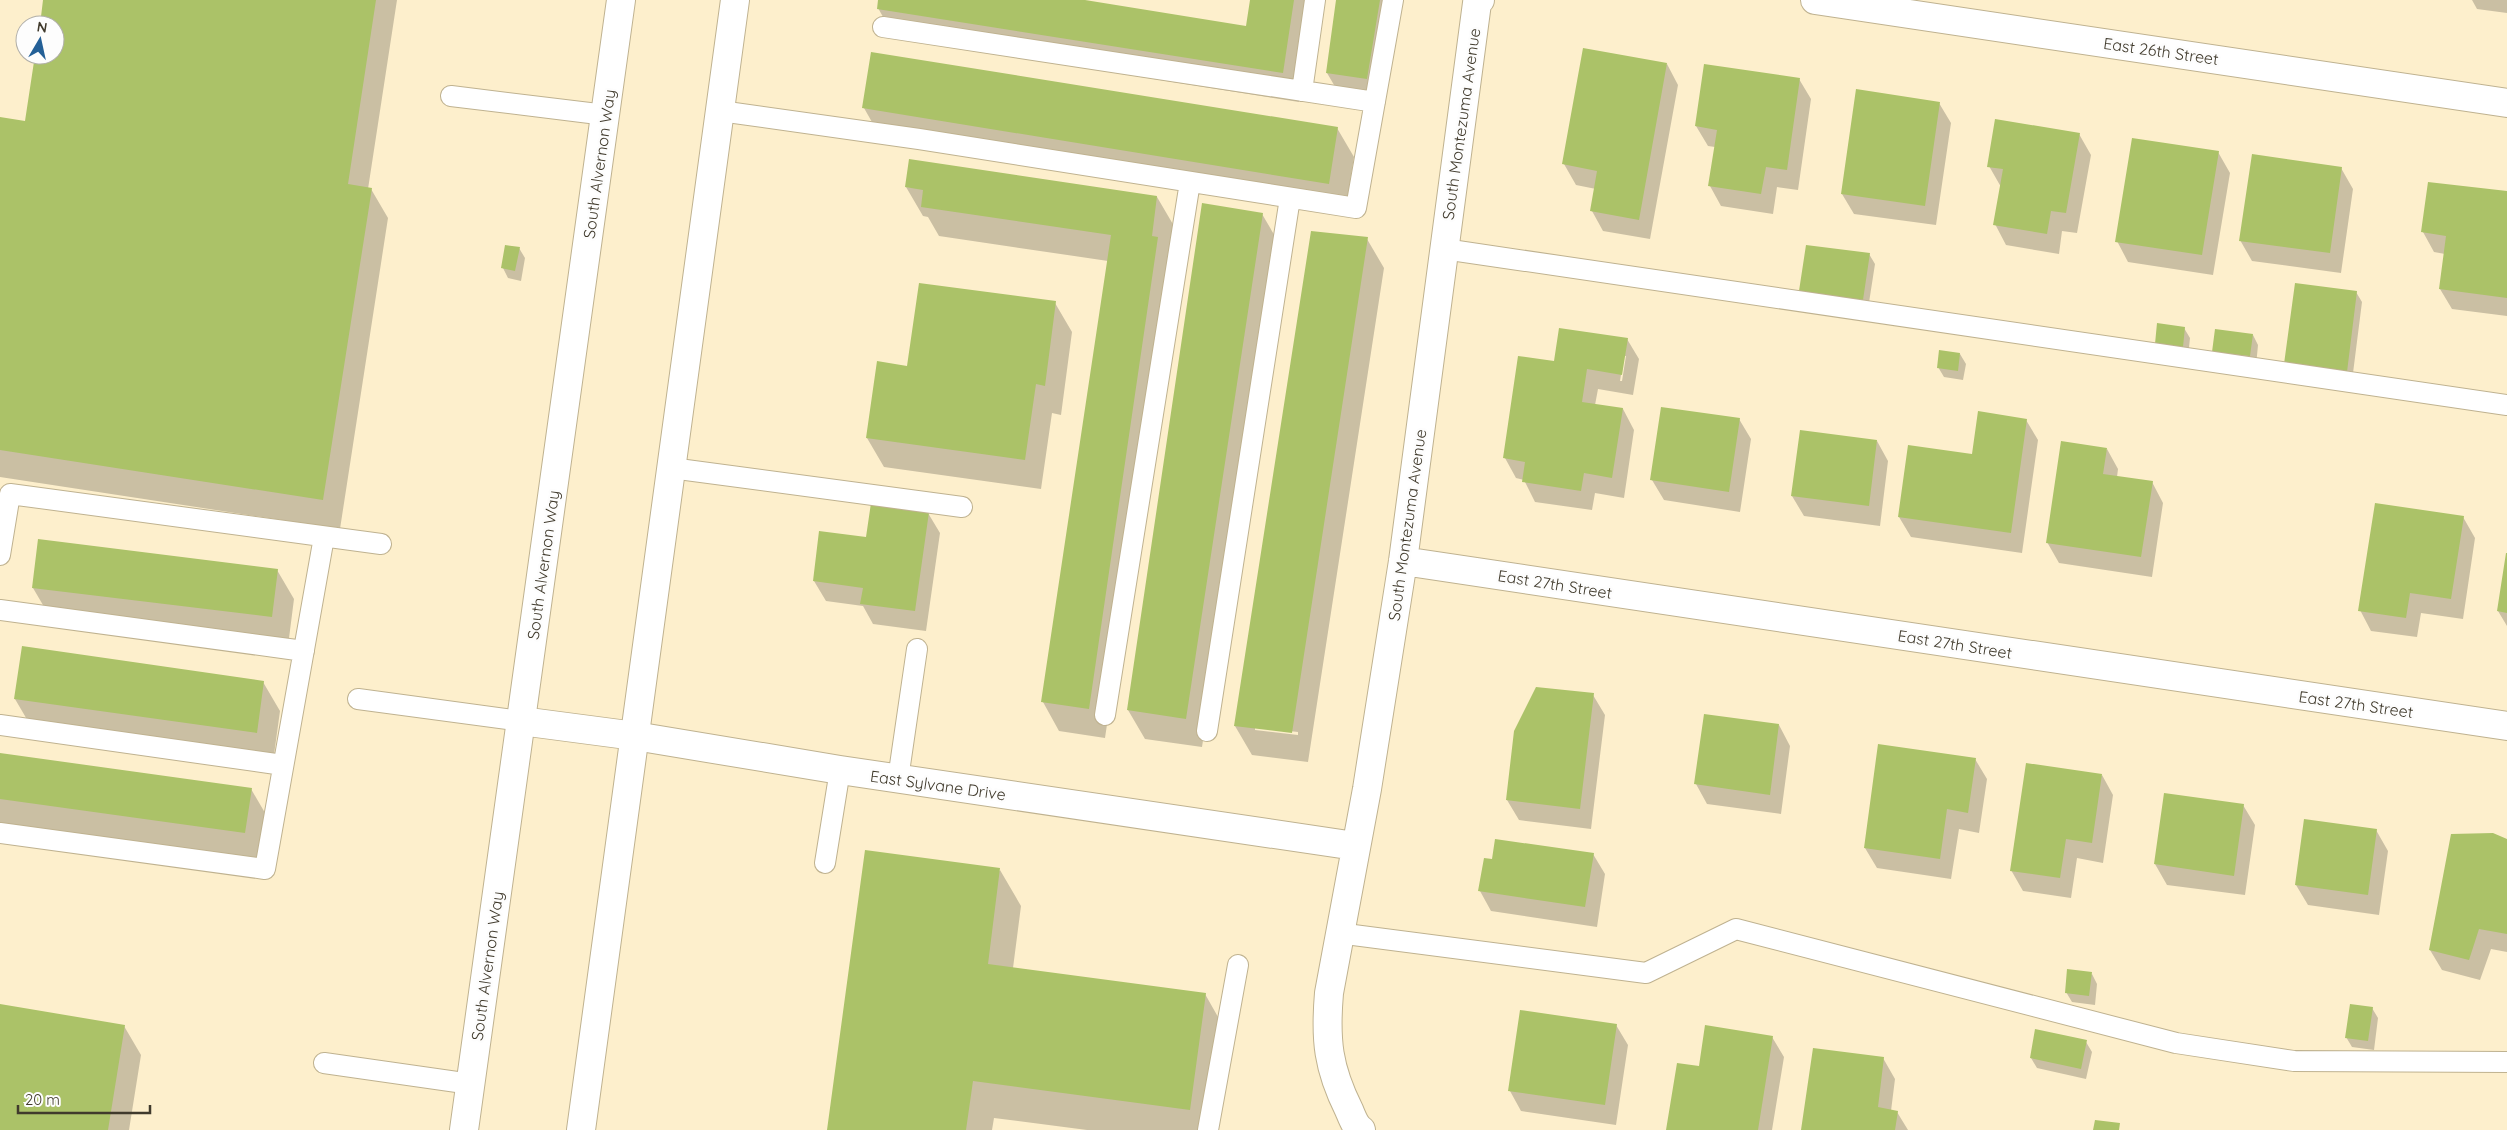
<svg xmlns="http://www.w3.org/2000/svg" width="2507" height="1130" viewBox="0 0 2507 1130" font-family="Quicksand,sans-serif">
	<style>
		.shadow { fill: #0003; fill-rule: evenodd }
		.building { fill: #abc268 }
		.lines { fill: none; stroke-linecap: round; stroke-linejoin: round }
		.service-casing { stroke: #bfb290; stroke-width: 22 }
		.minor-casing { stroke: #bfb290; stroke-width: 30 }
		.primary-casing { stroke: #bfb290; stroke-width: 30 }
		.service { stroke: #fff; stroke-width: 20 }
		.minor { stroke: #fff; stroke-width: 28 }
		.primary { stroke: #fff; stroke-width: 28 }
		.labels { text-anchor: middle; stroke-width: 5; stroke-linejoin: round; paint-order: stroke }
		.street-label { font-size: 16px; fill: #403a2c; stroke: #fdfdfd }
	</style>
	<rect width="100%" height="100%" fill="#fdefcc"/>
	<path class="shadow" d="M45 0H397L368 189H371L388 218 340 529 0 477V118L26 123 36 55H55V25H41Z
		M880 0H1075L1247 28 1251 0H1315L1299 102 895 38 878 8Z
		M1338 0H1400L1384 108 1344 102 1327 73Z
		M2472 0H2507V13L2477 9Z
		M1667 64 1678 85 1650 239 1603 231 1592 211 1596 189 1576 185 1564 164Z
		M1799 79 1811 99 1798 190 1777 187 1773 214 1721 206 1710 186 1715 147 1708 146 1696 126Z
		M1939 103 1951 123 1936 225 1854 214 1842 194Z
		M864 108 1337 128 1354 157 1345 213 881 138Z
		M2079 134 2091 155 2077 233 2062 231 2059 254 2006 245 1995 224 2001 187 1989 166Z
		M2218 152 2230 173 2213 275 2128 262 2117 241Z
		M2341 168 2353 189 2341 273 2252 261 2240 240Z
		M906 187 1157 197 1174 226 1175 267 1105 738 1059 731 1043 702 1108 261 939 236 928 217 923 216Z
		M2507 193V316L2452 309 2440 289 2445 254 2434 252 2423 232Z
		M1262 214 1279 243 1202 747 1145 739 1128 710Z
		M1367 239 1384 268 1308 762 1252 755 1235 726ZM1255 727 1298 732V735L1255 730Z
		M519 248 525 258 521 281 508 278 503 268Z
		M1869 254 1875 264 1868 309 1806 301 1800 291Z
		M2296 285 2356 292 2362 302 2352 381Z
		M1055 303 1072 332 1061 415 1052 413 1041 489 884 467 867 438 908 367Z
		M2184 328 2190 338 2188 357 2162 354Z
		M2253 335 2258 345 2256 366 2213 352Z
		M1627 339 1639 359 1633 395 1598 389 1595 405 1623 409 1634 430 1624 498 1595 493 1592 510 1535 502 1524 480 1516 478 1505 458 1555 362ZM1624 356H1626L1622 381H1620Z
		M1960 354 1966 364 1963 380 1944 377 1938 367Z
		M1739 419 1751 439 1740 512 1664 500 1652 480Z
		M2026 420 2038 440 2022 553 1911 537 1899 517 1973 455Z
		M1877 441 1888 461 1880 526 1804 516 1792 496Z
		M2107 449 2118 469 2117 477 2152 482 2163 503 2152 577 2059 563 2047 542Z
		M928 513 940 533 926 631 873 624 863 606 826 601 814 581 867 539Z
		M2463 517 2475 538 2463 619 2421 613 2417 637 2371 631 2360 610Z
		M2507 554V626L2498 611Z
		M277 570 294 599 288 646 50 617 33 588Z
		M263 682 280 711 273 762 32 728 15 699Z
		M1593 695 1605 715 1591 829 1519 820 1507 800Z
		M1779 725 1790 746 1781 814 1707 804 1696 784Z
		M0 754 251 789 268 818 262 862 0 826Z
		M1975 759 1987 779 1979 833 1959 829 1951 879 1877 868 1865 848Z
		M2102 775 2113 795 2103 863 2077 858 2071 898 2023 891 2011 870Z
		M2243 805 2255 825 2245 895 2167 885 2155 864Z
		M2376 830 2388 851 2379 915 2308 905 2296 885Z
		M2507 840V952L2491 949 2480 980 2442 970 2430 950Z
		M1593 854 1605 874 1597 927 1491 911 1480 891Z
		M1000 870 1021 906 1013 968 1205 994 1226 1031 1213 1130H1087L994 1118 992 1130H829Z
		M2092 974 2097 984 2095 1005 2072 1002 2066 992Z
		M0 1006 124 1026 141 1055 129 1130H0Z
		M2372 1008 2378 1018 2374 1050 2352 1047 2346 1037Z
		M1616 1025 1628 1045 1616 1125 1521 1111 1510 1091Z
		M1772 1037 1784 1057 1772 1130H1667L1700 1068Z
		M2086 1042 2092 1052 2086 1079 2037 1068 2031 1058Z
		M1883 1058 1895 1079 1891 1111 1897 1112 1908 1130H1803Z"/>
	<path class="building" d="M43 0H376L348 184 372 188 323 500 0 450V117L25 121 35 55H55V25H40Z
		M878 0H1085L1246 26 1250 0H1294L1283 73 877 9Z
		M1336 0H1380L1367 79 1326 73Z
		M1583 48 1667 63 1639 220 1590 211 1597 171 1562 164Z
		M871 52 1338 127 1329 184 862 108Z
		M1704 64 1800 78 1787 170 1766 167 1761 194 1708 186 1717 130 1695 126Z
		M1856 89 1940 102 1925 206 1841 194Z
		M1995 119 2080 133 2066 213 2051 211 2047 234 1993 225 2003 169 1987 167Z
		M2132 138 2219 151 2202 255 2115 242Z
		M2252 154 2342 167 2330 253 2239 241Z
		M909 159 1157 196 1152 236 1158 237 1089 709 1041 702 1111 235 921 207 923 190 905 187Z
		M2428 182 2507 191V298L2439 289 2446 236 2421 232Z
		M1202 203 1263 213 1186 719 1127 710Z
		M1311 231 1368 237 1292 733 1234 726Z
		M505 245 520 247 515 271 501 268Z
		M1806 245 1870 253 1863 300 1799 291Z
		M919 283 1056 301 1045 386 1036 384 1025 460 866 438 877 361 907 366Z
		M2295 283 2357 291 2347 372 2284 364Z
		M2157 323 2185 327 2183 347 2155 344Z
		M1559 328 1628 338 1622 375 1587 369 1582 402 1623 408 1612 478 1584 473 1581 491 1522 482 1525 462 1503 458 1518 356 1554 361Z
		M2215 329 2253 334 2250 356 2212 352Z
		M1939 350 1960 353 1958 371 1937 368Z
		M1661 407 1740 418 1729 492 1650 480Z
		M1978 411 2027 419 2011 533 1898 517 1908 445 1972 454Z
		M1800 430 1877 440 1869 506 1791 496Z
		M2061 441 2107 448 2103 474 2153 481 2141 557 2046 543Z
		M871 503 929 512 915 611 860 604 863 588 813 581 819 531 866 537Z
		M2375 503 2464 516 2451 599 2410 593 2406 618 2358 611Z
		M38 539 278 569 272 617 32 588Z
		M2506 553H2507V613L2497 611Z
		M22 646 264 681 257 733 14 699Z
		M1536 687 1594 693 1580 809 1506 800 1514 731Z
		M1704 714 1779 724 1770 795 1694 784Z
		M1878 744 1976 758 1968 813 1947 809 1940 859 1864 848Z
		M0 753 252 788 245 833 0 799Z
		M2026 763 2102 774 2092 843 2066 839 2060 878 2010 871Z
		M2164 793 2244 804 2234 876 2154 864Z
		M2304 819 2377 829 2368 895 2295 885Z
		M2493 833 2507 839V934L2479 929 2469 960 2429 950 2451 834Z
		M1495 839 1594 853 1585 907 1478 891 1484 858 1492 859Z
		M865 850 1000 868 988 964 1206 993 1190 1110 973 1081 966 1130H827Z
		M2067 969 2092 972 2089 996 2065 993Z
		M0 1004 125 1025 108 1130H0Z
		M2350 1004 2373 1007 2368 1041 2345 1038Z
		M1520 1010 1617 1024 1605 1105 1508 1091Z
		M1705 1025 1773 1036 1758 1130H1666L1677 1063 1699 1066Z
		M2035 1029 2087 1040 2081 1069 2030 1058Z
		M1813 1048 1884 1057 1878 1107 1898 1111 1895 1130H1801Z
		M2095 1120 2120 1123 2119 1130H2093Z"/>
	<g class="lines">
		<g class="service-casing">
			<path id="service" d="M883 27 1375 102
				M1302 91 1315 0
				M451 96 606 115
				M720 111 919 139 1356 208 1393 0
				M1444 249 2507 405
				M671 468 962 507
				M0 555 10 494 381 544
				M0 610 304 651
				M358 699 521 721
				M1105 715 1190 182
				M0 725 283 765
				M1207 731 1290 198
				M898 779 917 649
				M0 833 265 869 324 537
				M825 863 840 770
				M1338 933 1646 973 1736 929 2176 1043 2294 1061 2507 1062
				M324 1063 471 1084
				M1208 1130 1238 965"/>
		</g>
		<g class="minor-casing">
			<path id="minor" d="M1815 0 2507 103
				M1403 561 2507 726
				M521 721 635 736 840 770 1355 846
				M1361 1130C1355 1126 1352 1117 1349 1110 1328 1068 1325 1040 1329 993L1367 789 1403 561 1477 3 1480 0"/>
		</g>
		<g class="primary-casing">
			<path id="primary" d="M464 1130 621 0
				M581 1130 735 0"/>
		</g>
		<use href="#service" class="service"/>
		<use href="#minor" class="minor"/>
		<use href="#primary" class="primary"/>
	</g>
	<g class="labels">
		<g class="street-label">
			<text transform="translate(2161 51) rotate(8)" y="6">East 26th Street</text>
			<text transform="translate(1461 124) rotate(-82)" y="6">South Montezuma Avenue</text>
			<text transform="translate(599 164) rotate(-82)" y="6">South Alvernon Way</text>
			<text transform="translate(1407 525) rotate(-82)" y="6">South Montezuma Avenue</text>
			<text transform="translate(543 565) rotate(-82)" y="6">South Alvernon Way</text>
			<text transform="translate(1555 584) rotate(9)" y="6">East 27th Street</text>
			<text transform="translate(1955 644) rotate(9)" y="6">East 27th Street</text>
			<text transform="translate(2356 704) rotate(8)" y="6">East 27th Street</text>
			<text transform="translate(938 785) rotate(8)" y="6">East Sylvane Drive</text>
			<text transform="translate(487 966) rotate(-82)" y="6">South Alvernon Way</text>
		</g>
	</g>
	<g transform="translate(40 40) rotate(9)"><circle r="24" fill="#fdfdfd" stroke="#b1afa9"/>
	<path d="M0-4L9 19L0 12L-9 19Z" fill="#246097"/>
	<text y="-8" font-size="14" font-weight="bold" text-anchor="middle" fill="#403a2c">N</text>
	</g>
	<path d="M18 1105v8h132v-8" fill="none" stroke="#403a2c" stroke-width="2.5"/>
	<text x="25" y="1105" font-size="15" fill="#403a2c" stroke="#fdfdfd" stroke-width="4" paint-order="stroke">20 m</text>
</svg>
